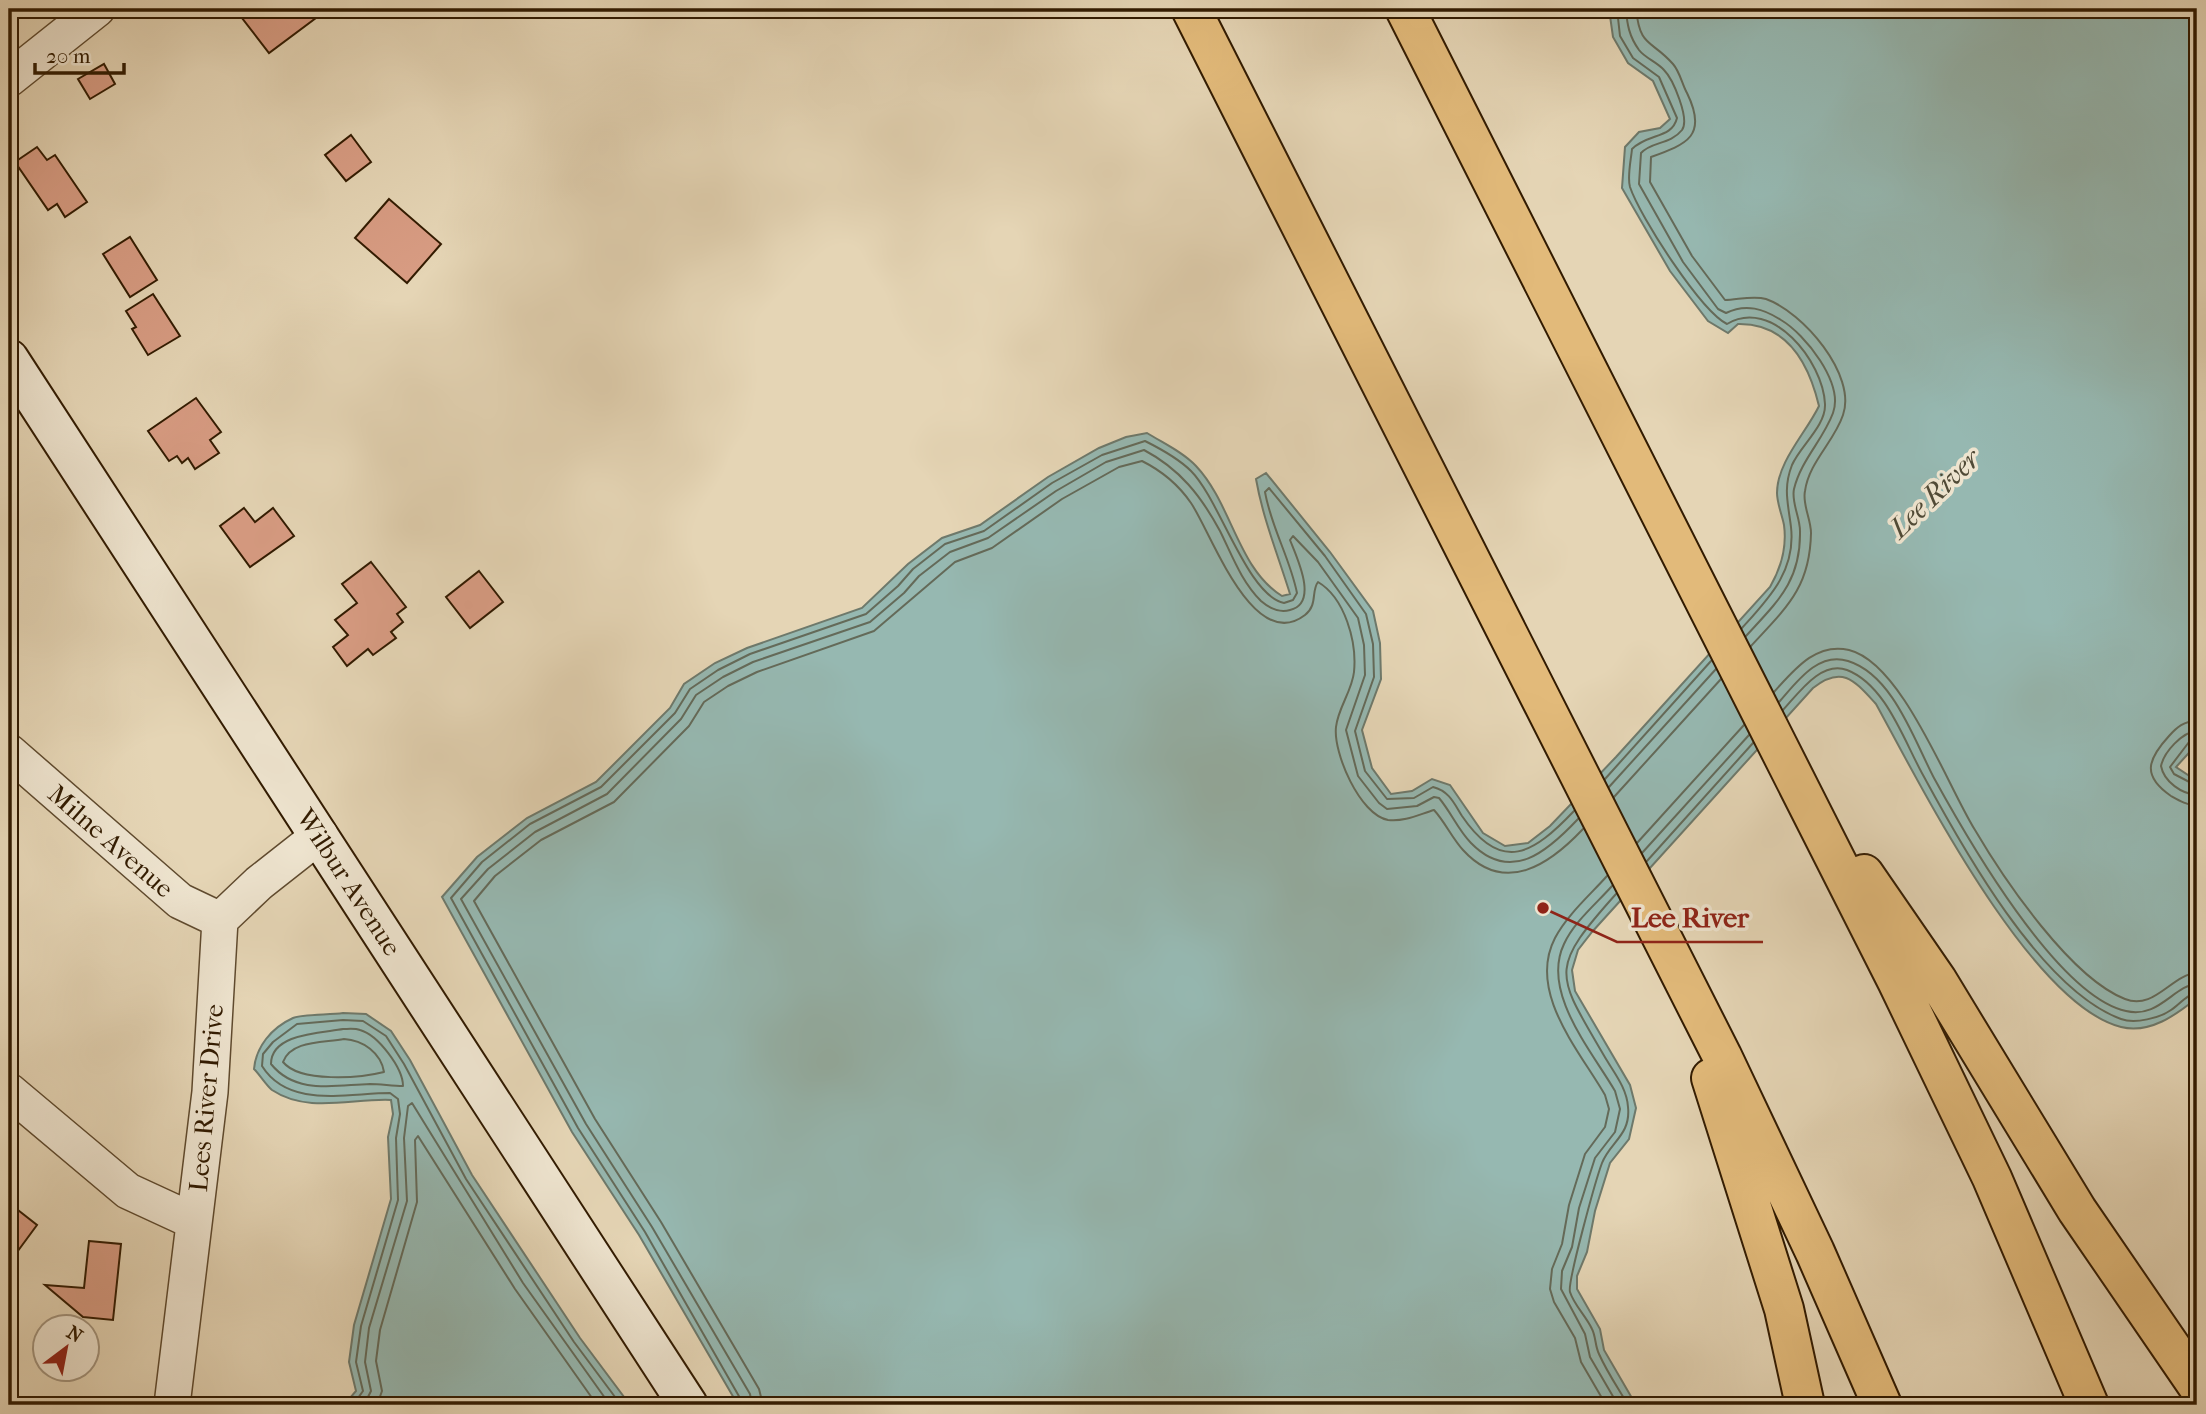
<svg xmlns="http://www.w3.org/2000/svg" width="2206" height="1414" viewBox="0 0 2206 1414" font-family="'IM FELL French Canon',serif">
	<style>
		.water { fill: #96b8b1; stroke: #6e796b; stroke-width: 2 }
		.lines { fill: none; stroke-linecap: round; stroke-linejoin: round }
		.shore { stroke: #646a59; stroke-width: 2 }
		.building { fill: #d89c83; stroke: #321b01; stroke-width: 2 }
		.minor-casing { stroke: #5f4a2e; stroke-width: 38 }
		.secondary-casing { stroke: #321b01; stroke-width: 42 }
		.motorway-casing { stroke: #321b01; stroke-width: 42 }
		.minor { stroke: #eee4cf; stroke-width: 35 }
		.secondary { stroke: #eee4cf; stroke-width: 38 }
		.motorway { stroke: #e2ba7a; stroke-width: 38 }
		.labels { text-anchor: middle; stroke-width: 7; stroke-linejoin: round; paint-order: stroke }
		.street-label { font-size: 26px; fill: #321b01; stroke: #eee4cf }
		.water-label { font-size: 28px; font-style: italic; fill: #504a36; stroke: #eee4cf }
		.leader { fill: none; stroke: #8f2418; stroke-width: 2.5 }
		.callout-dot { fill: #8f2418; stroke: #eee4cf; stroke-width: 2.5 }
		.callout-label { font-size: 28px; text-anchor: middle; font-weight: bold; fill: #8f2418; stroke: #eee4cf; stroke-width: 7; stroke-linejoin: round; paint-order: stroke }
	</style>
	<rect width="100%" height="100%" fill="#e5d5b5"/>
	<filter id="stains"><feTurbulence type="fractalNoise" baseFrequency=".00286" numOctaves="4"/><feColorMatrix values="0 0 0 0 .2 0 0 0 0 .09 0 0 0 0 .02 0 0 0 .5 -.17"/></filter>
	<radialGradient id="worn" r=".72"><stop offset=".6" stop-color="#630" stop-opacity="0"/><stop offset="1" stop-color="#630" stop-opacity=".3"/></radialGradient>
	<path class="water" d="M1609 9H2197V744L2176 767 2197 781V998C2176 1015 2150 1034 2121 1027 2030 1004 1920 784 1876 704 1854 680 1842 665 1813 688L1592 932 1578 950 1572 970 1575 991 1630 1085 1636 1108 1629 1139 1610 1163 1595 1211 1587 1252 1577 1276V1289L1600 1329 1604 1350 1636 1405H738L639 1235 572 1132 442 897 477 857 527 818 596 782 670 708 684 684 715 663 747 648 862 608 908 564 942 538 980 525 1048 477 1099 448 1126 437 1147 433C1163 443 1183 452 1196 466 1232 504 1238 569 1282 596L1290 594C1278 555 1263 519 1256 479L1266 473 1330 552 1373 611 1380 643 1381 679 1362 730 1372 768 1391 794 1412 791 1432 779 1450 785 1483 833 1505 846 1528 843 1550 826 1616 757 1770 587C1781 568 1787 547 1784 525 1782 515 1777 503 1777 493 1777 462 1806 433 1819 406 1809 364 1787 323 1738 324L1728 333 1708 321 1670 271 1622 188 1625 147 1639 132 1660 128 1670 119 1653 81 1628 63 1613 37Z
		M343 1013 366 1014 391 1031 410 1060 472 1175 580 1338 630 1405H344L356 1391 349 1362 354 1325 391 1199 388 1137 393 1114 391 1100C353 1098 308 1114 272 1090 266 1085 260 1075 254 1069 256 1047 271 1028 293 1018 302 1014 330 1015 343 1013Z"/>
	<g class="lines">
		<path class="shore" d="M1617 9 1620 36 1633 58 1659 77 1677 118C1672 139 1648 133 1632 149 1631 160 1627 177 1630 187 1640 217 1701 311 1727 324 1772 297 1823 361 1825 404 1826 426 1800 446 1792 465 1783 488 1788 503 1791 527 1796 571 1769 598 1742 628
			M1626 9C1627 24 1629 36 1639 50 1645 58 1657 62 1664 70 1673 79 1690 119 1682 130 1670 145 1652 141 1641 153L1639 184 1683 262 1718 309 1726 313C1746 303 1764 309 1781 320 1805 334 1844 383 1833 413 1823 440 1801 460 1794 489 1791 502 1800 517 1800 531 1801 581 1778 601 1746 636
			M1636 9C1640 48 1651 39 1673 64 1680 72 1682 84 1687 93 1708 136 1687 144 1651 157L1650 182 1692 256 1725 300C1737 300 1753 295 1766 299 1803 312 1857 375 1843 415 1834 442 1809 462 1805 491 1802 504 1811 519 1811 533 1810 588 1786 608 1751 646
			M1774 692C1794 670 1816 642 1849 650 1902 663 1947 785 1975 830 2005 881 2071 978 2125 999 2154 1011 2172 974 2197 973
			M1779 702C1796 683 1818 651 1848 661 1893 675 1914 740 1934 778 1967 838 2057 996 2126 1011 2159 1019 2174 985 2197 984
			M1783 710C1798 694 1821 660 1847 670 1886 685 1904 741 1923 775 1962 847 2041 990 2121 1019 2135 1024 2160 1018 2171 1010 2180 1004 2187 994 2197 993
			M2197 721C2184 721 2177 727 2169 736 2147 760 2142 776 2171 796 2180 801 2187 805 2197 806
			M2197 731C2182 732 2164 752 2161 766 2164 782 2182 794 2197 795
			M2197 740 2189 742 2170 767 2174 774 2197 786
			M1605 779 1711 661
			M1609 787 1716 669
			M1614 797 1721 679
			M1637 843 1744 725
			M1642 853 1749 735
			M1647 861 1753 743
			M1612 886C1596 904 1574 922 1564 944 1541 992 1591 1050 1615 1091L1620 1109 1615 1132 1595 1158 1579 1208 1572 1247 1562 1271 1561 1289 1585 1334 1590 1357 1618 1405
			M1616 894C1547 971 1556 973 1606 1059 1615 1074 1627 1089 1628 1107 1631 1135 1610 1142 1602 1163 1596 1179 1567 1283 1570 1292 1574 1305 1586 1316 1592 1329 1596 1337 1595 1346 1599 1354 1607 1372 1618 1388 1628 1405
			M343 1029C348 1029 355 1028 360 1030 378 1035 403 1068 403 1086 392 1086 381 1084 370 1084 335 1085 296 1095 271 1064 271 1033 322 1033 343 1029Z
			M344 1039C363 1040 381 1053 384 1072 360 1078 300 1083 283 1062 291 1040 324 1043 344 1039Z
			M353 1405 363 1391 356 1362 361 1326 398 1200 396 1138 400 1114 398 1099 390 1093C347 1093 289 1109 262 1066L263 1054 273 1042 297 1024 343 1020 363 1021 386 1036 404 1064 466 1179 574 1342 621 1405
			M364 1405 371 1391 365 1362 369 1328 407 1201 404 1138 408 1106 412 1103 523 1283 610 1405
			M377 1405 382 1391 376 1361 380 1330 417 1202 415 1140 418 1136 515 1289 597 1405
			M744 1405 645 1232 578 1128 451 898 482 862 530 824 601 787 675 713 690 689 718 670 750 654 866 614 898 586 913 569 945 544 984 531 1052 483 1102 455 1145 441C1161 449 1179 459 1191 471 1220 500 1247 595 1284 603L1293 600 1297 593C1290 558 1271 527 1265 492L1269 488 1325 556 1366 614 1373 644 1374 677 1355 731 1365 771 1387 799 1414 798 1433 787C1449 791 1454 803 1462 816 1502 875 1534 853 1574 811
			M752 1405 750 1394 652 1227 586 1124 461 899 488 869 535 832 607 794 681 719 696 695 723 677 753 662 870 622 904 593 919 576 950 552 988 538 1056 491 1106 462 1144 450C1180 469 1201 496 1220 531 1232 555 1241 581 1261 601 1269 608 1279 613 1290 610 1319 603 1297 558 1290 540L1293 536 1318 562 1358 618 1364 645 1365 675 1346 730 1358 776 1379 803 1387 809 1417 806 1434 797 1439 798C1451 812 1458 830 1471 843 1511 884 1548 851 1578 819
			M763 1405 759 1389 661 1222 595 1119 474 901 495 876 541 840 614 802 689 726 704 702 728 686 757 672 874 631 955 562 992 548 1062 499 1119 467 1142 461C1162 471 1178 484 1191 503 1211 532 1253 655 1305 615 1318 605 1311 591 1318 582 1345 598 1357 642 1354 672 1352 691 1338 708 1336 727 1333 753 1360 815 1388 820 1405 822 1420 814 1434 810 1445 822 1452 838 1463 850 1505 896 1550 864 1583 829
			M1606 1405 1581 1362 1575 1338 1554 1302 1550 1289 1552 1269 1562 1244 1569 1205 1585 1154 1605 1127 1609 1109 1605 1095C1579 1050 1527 992 1555 938 1567 915 1590 895 1607 876"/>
	</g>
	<path class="building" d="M235 9H328L269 53Z
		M104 64 115 84 90 99 78 79Z
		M351 135 371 162 346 181 325 155Z
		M37 147 47 160 55 155 87 202 65 217 57 204 48 210 15 162Z
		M389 199 441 244 407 283 355 238Z
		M130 237 157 280 130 297 103 254Z
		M153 294 180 336 148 355 132 329 136 327 126 311Z
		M196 398 221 432 210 440 219 453 195 469 188 458 182 463 177 456 169 461 148 431Z
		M244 508 255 522 273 508 294 536 250 567 220 526Z
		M371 562 406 607 397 614 403 622 391 632 396 638 373 655 368 649 347 666 333 647 348 635 335 620 357 603 342 584Z
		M479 571 503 602 470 628 446 597Z
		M9 1203 37 1225 9 1263Z
		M89 1241 121 1244 113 1320 83 1317 45 1285 84 1288Z"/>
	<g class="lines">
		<g class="minor-casing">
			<path id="minor" d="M9 79 97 9
				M9 752 180 901 220 920
				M9 1091 128 1191 193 1221
				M172 1405 210 1092 220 920 259 883 320 835"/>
		</g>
		<g class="secondary-casing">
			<path id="secondary" d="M9 359 688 1405"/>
		</g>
		<g class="motorway-casing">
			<path id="motorway" d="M1191 9 1722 1056 1815 1252 1882 1405
				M1405 9 1897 981 1992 1178 2089 1405
				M1864 874 1937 980 2077 1210 2197 1385
				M1711 1078 1784 1309 1805 1405"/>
		</g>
		<use href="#minor" class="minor"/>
		<use href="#secondary" class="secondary"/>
		<use href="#motorway" class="motorway"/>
	</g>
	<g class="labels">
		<g class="street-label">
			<text transform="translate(111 841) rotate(41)" y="9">Milne Avenue</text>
			<text transform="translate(349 882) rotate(57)" y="9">Wilbur Avenue</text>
			<text transform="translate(206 1098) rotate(-85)" y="9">Lees River Drive</text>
		</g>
		<g class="water-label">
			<text transform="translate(1934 493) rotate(-44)" y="10">Lee River</text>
		</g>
	</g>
	<path class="leader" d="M1543 908L1617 942H1763"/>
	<circle class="callout-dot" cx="1543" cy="908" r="7"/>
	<g class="callout-label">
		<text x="1690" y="927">Lee River</text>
	</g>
	<rect width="2206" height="1414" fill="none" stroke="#e5d5b5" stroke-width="35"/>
	<rect x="10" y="10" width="2185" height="1393" fill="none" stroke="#321b01" stroke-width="3.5"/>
	<rect x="18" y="18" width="2171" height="1379" fill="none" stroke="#321b01" stroke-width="2"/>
	<g transform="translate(66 1348) rotate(32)"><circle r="33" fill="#eee4cf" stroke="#a3947d" stroke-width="2"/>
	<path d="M0-5L12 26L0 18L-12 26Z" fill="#8f2418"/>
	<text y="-10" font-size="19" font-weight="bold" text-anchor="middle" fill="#321b01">N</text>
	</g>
	<path d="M35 63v10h89v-10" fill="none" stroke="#321b01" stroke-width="3.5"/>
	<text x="46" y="63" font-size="21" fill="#321b01" stroke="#eee4cf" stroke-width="5" paint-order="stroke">20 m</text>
	<rect width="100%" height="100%" filter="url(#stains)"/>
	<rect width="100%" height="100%" fill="url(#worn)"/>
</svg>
